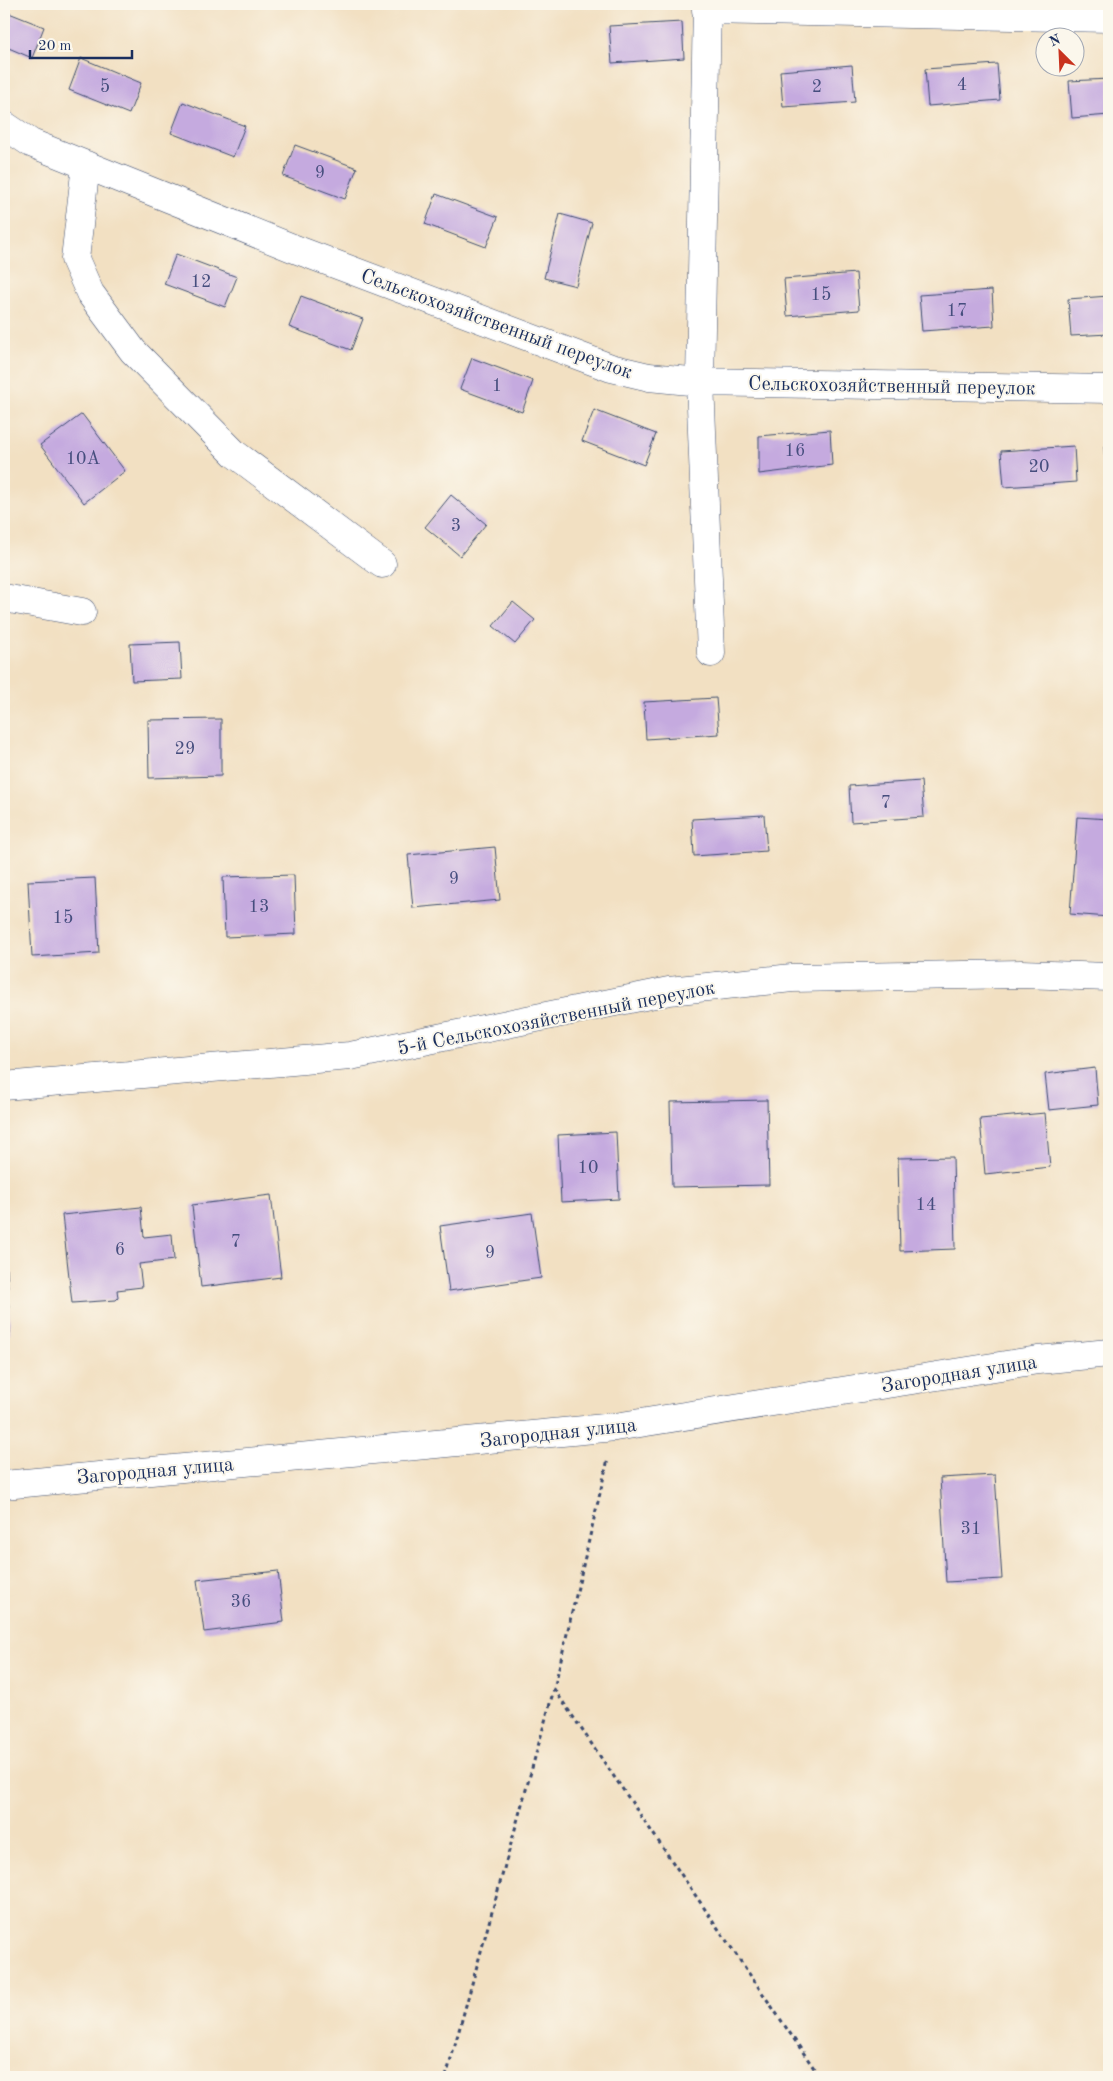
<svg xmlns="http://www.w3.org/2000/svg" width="1113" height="2081" viewBox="0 0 1113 2081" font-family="'Old Standard TT',serif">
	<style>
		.building { fill: #c5aadf }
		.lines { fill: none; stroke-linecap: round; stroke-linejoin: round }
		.minor-casing { stroke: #3b4a6d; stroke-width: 29 }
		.path { stroke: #3b4a6d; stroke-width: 3; stroke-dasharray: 4 4; stroke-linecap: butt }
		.minor { stroke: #fff; stroke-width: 28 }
		.labels { text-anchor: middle; stroke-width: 4; stroke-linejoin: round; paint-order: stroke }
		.number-label { font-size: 18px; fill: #464e7e }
		.street-label { font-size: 20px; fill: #1b2f5e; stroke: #fbf7ec }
	</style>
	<rect width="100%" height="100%" fill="#fbf7ec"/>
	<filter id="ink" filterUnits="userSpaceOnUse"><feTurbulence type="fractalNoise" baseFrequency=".02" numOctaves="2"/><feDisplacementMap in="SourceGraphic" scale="10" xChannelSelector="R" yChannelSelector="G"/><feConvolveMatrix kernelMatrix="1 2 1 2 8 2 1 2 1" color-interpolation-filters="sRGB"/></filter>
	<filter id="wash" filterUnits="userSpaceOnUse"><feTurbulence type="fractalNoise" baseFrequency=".0096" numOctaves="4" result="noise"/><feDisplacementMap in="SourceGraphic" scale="20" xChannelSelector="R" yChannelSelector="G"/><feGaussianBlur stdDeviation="1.12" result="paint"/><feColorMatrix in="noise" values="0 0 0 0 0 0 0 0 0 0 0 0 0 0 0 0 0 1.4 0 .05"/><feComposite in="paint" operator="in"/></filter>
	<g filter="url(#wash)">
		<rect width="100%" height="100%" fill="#f2e0c2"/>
		<g id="blocks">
			<path class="building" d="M4 11 44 27 32 58 4 46Z
				M682 22 684 58 612 63 609 26Z
				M81 58 141 83 129 114 69 90Z
				M997 64 1000 100 928 106 925 69Z
				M852 65 855 102 783 107 780 71Z
				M1109 79V115L1072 118 1069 81Z
				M183 102 245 126 233 157 171 133Z
				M295 145 357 168 345 199 283 176Z
				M436 194 498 217 486 247 425 224Z
				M560 214 592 223 576 286 544 278Z
				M176 254 237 277 225 307 164 284Z
				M856 273 859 310 787 316 784 279Z
				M992 290 994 326 922 331 919 295Z
				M301 296 363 319 351 350 289 327Z
				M1109 296V334L1071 336 1068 299Z
				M472 358 533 381 522 412 460 389Z
				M594 410 656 434 644 465 582 441Z
				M82 414 125 471 84 503 40 445Z
				M830 430 832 465 759 474V436Z
				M1074 446 1076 482 1004 487 1001 451Z
				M1104 447H1109V484H1106Z
				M451 495 486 524 460 556 425 527Z
				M513 602 535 620 515 644 493 626Z
				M180 642 182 679 132 681 130 644Z
				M716 698 719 734 646 739 644 702Z
				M221 719V776L149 778 148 720Z
				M921 781 924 817 851 822 849 786Z
				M764 815 767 851 694 856 692 819Z
				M1077 817 1109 819V917L1070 914Z
				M495 847 500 900 413 908 408 855Z
				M294 875 296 934 225 937 223 877Z
				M95 878 99 953 32 957 28 881Z
				M1095 1068 1098 1105 1049 1110 1045 1074Z
				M767 1100 769 1185 672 1187 670 1102Z
				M1045 1113 1050 1167 985 1174 980 1119Z
				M616 1132 619 1199 561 1202 558 1135Z
				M953 1157 955 1249 900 1251 898 1158Z
				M271 1195 281 1277 201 1287 192 1205Z
				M141 1207 144 1237 172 1234 174 1260 139 1264 142 1287 117 1290 118 1298 116 1300 72 1303 62 1215Z
				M532 1213 541 1278 449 1291 440 1226Z
				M7 1269 10 1334H4V1270Z
				M995 1475 1002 1579 946 1582 940 1478Z
				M278 1571 284 1622 204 1632 197 1580Z"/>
		</g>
	</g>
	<g filter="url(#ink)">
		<use href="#blocks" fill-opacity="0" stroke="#3b4a6d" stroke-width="1"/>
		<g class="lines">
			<g class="minor-casing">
				<path id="minor" d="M707 4 700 382 711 653
					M706 10 1109 18
					M4 125 31 143 295 249 611 368 649 377 700 382 1109 389
					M86 165 75 259 90 293 133 351 235 454 382 564
					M4 598 82 612
					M4 1086 350 1056 669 991 792 978 1021 974 1109 977
					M4 1485 615 1427 1038 1360 1109 1353"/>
			</g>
			<path class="path" d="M554 1689 820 2077
				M446 2077 554 1689 608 1459"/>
			<use href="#minor" class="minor"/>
		</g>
	</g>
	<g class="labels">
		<g class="number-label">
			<text x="962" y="90">4</text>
			<text x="105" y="92">5</text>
			<text x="817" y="92">2</text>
			<text x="320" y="178">9</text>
			<text x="201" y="287">12</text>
			<text x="821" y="300">15</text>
			<text x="957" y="316">17</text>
			<text x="497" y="391">1</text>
			<text x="795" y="456">16</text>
			<text x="83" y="464">10А</text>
			<text x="1039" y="472">20</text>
			<text x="456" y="531">3</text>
			<text x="185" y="754">29</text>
			<text x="886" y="808">7</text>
			<text x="454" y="884">9</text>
			<text x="259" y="912">13</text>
			<text x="63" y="923">15</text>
			<text x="588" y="1173">10</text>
			<text x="926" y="1210">14</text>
			<text x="236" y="1247">7</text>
			<text x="120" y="1255">6</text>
			<text x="490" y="1258">9</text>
			<text x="971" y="1534">31</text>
			<text x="241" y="1607">36</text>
		</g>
		<g class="street-label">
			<text transform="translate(497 323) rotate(20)" y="7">Сельскохозяйственный переулок</text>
			<text transform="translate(892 385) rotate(1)" y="7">Сельскохозяйственный переулок</text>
			<text transform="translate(556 1017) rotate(-11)" y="7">5-й Сельскохозяйственный переулок</text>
			<text transform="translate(959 1373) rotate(-9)" y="7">Загородная улица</text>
			<text transform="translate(558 1432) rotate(-6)" y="7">Загородная улица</text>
			<text transform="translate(155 1470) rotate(-5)" y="7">Загородная улица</text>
		</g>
	</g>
	<rect width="1113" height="2081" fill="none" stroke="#fbf7ec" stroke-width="20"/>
	<g transform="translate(1060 52) rotate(336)"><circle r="24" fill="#fbf7ec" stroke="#a1a7b3"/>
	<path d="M0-4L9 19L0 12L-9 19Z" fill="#c8321e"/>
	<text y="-8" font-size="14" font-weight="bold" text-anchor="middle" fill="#1b2f5e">N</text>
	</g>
	<path d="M30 50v8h102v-8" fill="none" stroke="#1b2f5e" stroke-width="2.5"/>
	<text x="38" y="50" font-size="15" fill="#1b2f5e" stroke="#fbf7ec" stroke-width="4" paint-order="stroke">20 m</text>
</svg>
